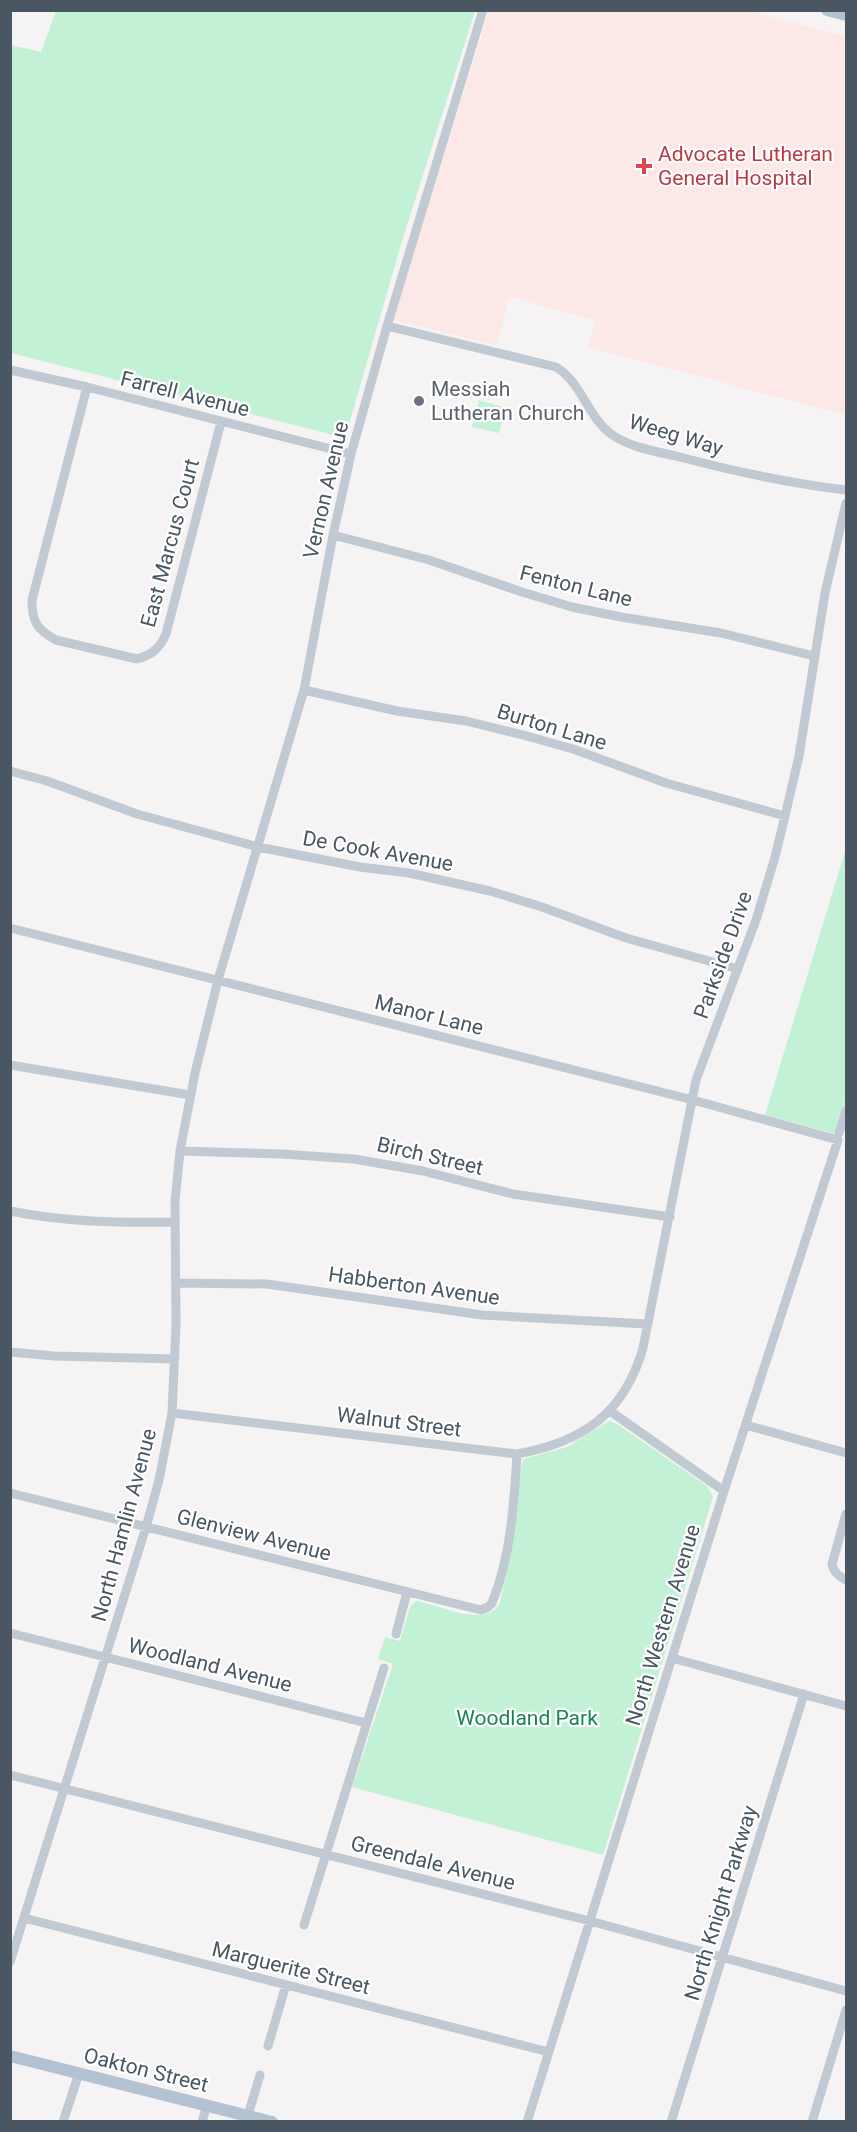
<svg xmlns="http://www.w3.org/2000/svg" width="857" height="2132" viewBox="0 0 857 2132" font-family="Roboto,sans-serif">
	<style>
		.medical { fill: #fce8e6 }
		.green { fill: #c3f1d5 }
		.lines { fill: none; stroke-linecap: round; stroke-linejoin: round }
		.minor { stroke: #c1cad2; stroke-width: 9 }
		.major { stroke: #b3c2d1; stroke-width: 12 }
		.health-dot { fill: #e0444e; stroke: #fff; stroke-width: 2 }
		.worship-dot { fill: #6b7280; stroke: #fff; stroke-width: 2 }
		.labels { text-anchor: middle; stroke-width: 4.5; stroke-linejoin: round; paint-order: stroke }
		.health-label { font-size: 21px; fill: #be3a42; stroke: #fff; text-anchor: start }
		.worship-label { font-size: 21px; fill: #5b616d; stroke: #fff; text-anchor: start }
		.street-label { font-size: 21px; fill: #4a5661; stroke: #fff }
		.park-label { font-size: 21px; fill: #17864f; stroke: #fff }
	</style>
	<rect width="100%" height="100%" fill="#f5f3f3"/>
	<path class="medical" d="M489 11H748L846 36V415L588 347 596 321 510 297 496 345 393 320Z"/>
	<path class="green" d="M56 11H475L402 241 345 438 11 353V45L41 52Z
		M479 400 503 407 505 409 499 433 472 427Z
		M846 848V1099L836 1134 765 1115Z
		M609 1421 617 1424 707 1486 713 1497 603 1855 352 1787 393 1664 378 1659 385 1637 400 1641 410 1607 416 1601C440 1604 484 1630 500 1603L515 1530 520 1468 524 1459 567 1447Z"/>
	<g class="lines">
		<path class="minor" d="M387 326 556 367C582 383 587 416 611 434 629 447 654 451 676 456 732 471 788 483 846 490
			M10 370 87 387 351 454
			M87 387 32 600C32 621 36 629 56 640L137 659C152 655 160 648 166 634L221 422
			M333 535 429 560 522 592 572 607 621 617 721 633 814 656
			M304 690 397 711 466 721 523 735 573 749 666 783 785 816
			M10 771 47 781 137 814 258 847 360 867 409 873 490 891 542 907 626 938 738 969
			M10 928 693 1100 838 1140 724 1491 527 2122
			M10 1065 190 1095
			M839 1133 846 1111
			M180 1151 282 1154 354 1159 423 1171 513 1194 670 1217
			M10 1211C65 1222 119 1223 174 1222
			M176 1283 267 1284 482 1315 647 1324
			M10 1352 54 1356 175 1359
			M610 1411 724 1491
			M172 1413 517 1454C583 1442 624 1414 643 1348L696 1080 756 920 775 857 785 816 799 756 825 593 846 503
			M746 1425 846 1453
			M10 1493 481 1610 488 1607 492 1603C511 1556 514 1504 517 1454
			M846 1514 832 1564C834 1573 839 1576 846 1580
			M10 1633 366 1723
			M396 1634 407 1592
			M672 1658 846 1706
			M10 1775 590 1921 846 1991
			M24 1918 549 2052
			M304 1925 384 1668
			M10 1962 146 1527 159 1480 172 1413 176 1325 175 1201 180 1151 195 1073 218 980 304 690 333 535 351 454 387 326 483 10
			M268 2046 286 1985
			M248 2115 260 2075
			M63 2122 79 2073
			M202 2122 207 2105
			M671 2122 804 1694
			M812 2122 846 2010"/>
		<path class="major" d="M827 10 846 15
			M10 2056 272 2122"/>
	</g>
	<path class="health-dot" d="M641 157h6v6h6v6h-6v6h-6v-6h-6v-6h6z"/>
	<circle class="worship-dot" cx="419" cy="401" r="6"/>
	<g class="labels">
		<g class="health-label">
			<text x="658" y="161">Advocate Lutheran<tspan x="658" dy="24">General Hospital</tspan></text>
		</g>
		<g class="worship-label">
			<text x="431" y="396">Messiah<tspan x="431" dy="24">Lutheran Church</tspan></text>
		</g>
		<g class="street-label">
			<text transform="translate(185 394) rotate(14)" y="7">Farrell Avenue</text>
			<text transform="translate(676 435) rotate(17)" y="7">Weeg Way</text>
			<text transform="translate(326 490) rotate(-77)" y="7">Vernon Avenue</text>
			<text transform="translate(170 543) rotate(-75)" y="7">East Marcus Court</text>
			<text transform="translate(576 586) rotate(14)" y="7">Fenton Lane</text>
			<text transform="translate(552 727) rotate(17)" y="7">Burton Lane</text>
			<text transform="translate(378 851) rotate(10)" y="7">De Cook Avenue</text>
			<text transform="translate(723 955) rotate(-70)" y="7">Parkside Drive</text>
			<text transform="translate(429 1015) rotate(14)" y="7">Manor Lane</text>
			<text transform="translate(430 1156) rotate(13)" y="7">Birch Street</text>
			<text transform="translate(414 1286) rotate(8)" y="7">Habberton Avenue</text>
			<text transform="translate(399 1422) rotate(7)" y="7">Walnut Street</text>
			<text transform="translate(124 1525) rotate(-75)" y="7">North Hamlin Avenue</text>
			<text transform="translate(254 1535) rotate(14)" y="7">Glenview Avenue</text>
			<text transform="translate(663 1625) rotate(-73)" y="7">North Western Avenue</text>
			<text transform="translate(210 1665) rotate(14)" y="7">Woodland Avenue</text>
			<text transform="translate(433 1863) rotate(14)" y="7">Greendale Avenue</text>
			<text transform="translate(721 1903) rotate(-73)" y="7">North Knight Parkway</text>
			<text transform="translate(291 1968) rotate(14)" y="7">Marguerite Street</text>
			<text transform="translate(146 2070) rotate(14)" y="7">Oakton Street</text>
		</g>
		<g class="park-label">
			<text x="527" y="1725">Woodland Park</text>
		</g>
	</g>
	<rect width="857" height="2132" fill="none" stroke="#4a5661" stroke-width="24"/>
</svg>
